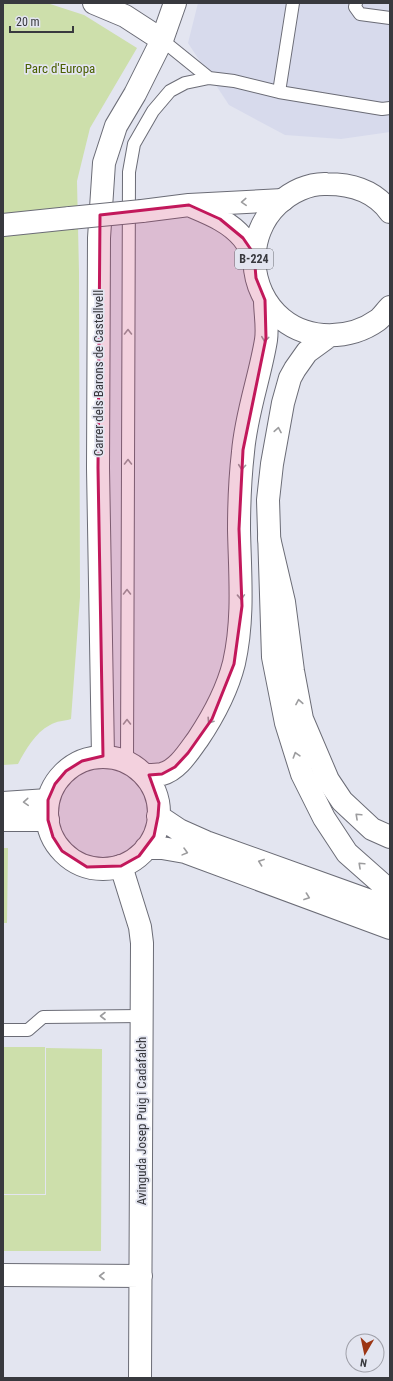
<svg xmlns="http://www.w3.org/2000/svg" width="393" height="1381" viewBox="0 0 393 1381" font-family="'Roboto Condensed',sans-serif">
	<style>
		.built { fill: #d7daec }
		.green { fill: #cddfab }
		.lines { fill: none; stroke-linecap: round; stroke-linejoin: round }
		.service-casing { stroke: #6b6c76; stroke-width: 14 }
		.minor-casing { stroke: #6b6c76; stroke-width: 24 }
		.secondary-casing { stroke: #6b6c76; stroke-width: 24 }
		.primary-casing { stroke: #6b6c76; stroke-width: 24 }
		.motorway-casing { stroke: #6b6c76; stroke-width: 24 }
		.service { stroke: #fff; stroke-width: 12 }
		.minor { stroke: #fff; stroke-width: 22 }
		.secondary { stroke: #fff; stroke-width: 22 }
		.primary { stroke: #fff; stroke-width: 22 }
		.motorway { stroke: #fff; stroke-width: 22 }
		.secondary-bridge-casing { stroke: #6b6c76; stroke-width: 24; stroke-linecap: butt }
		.secondary-bridge { stroke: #fff; stroke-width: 22 }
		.oneway { stroke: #9c9c9e }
		.marked { fill: #c2185b; fill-opacity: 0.2; stroke: #c2185b; stroke-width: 3; stroke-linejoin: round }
		.labels { text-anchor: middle; stroke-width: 3.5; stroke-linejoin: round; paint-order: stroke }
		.shield { fill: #e3e5f0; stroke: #6b6d73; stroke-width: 1 }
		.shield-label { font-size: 12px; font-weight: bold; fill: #38393e }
		.park-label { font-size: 13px; fill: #4a6000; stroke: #e3e5f0 }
		.street-label { font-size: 13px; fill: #38393e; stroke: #e3e5f0 }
	</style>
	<rect width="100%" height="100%" fill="#e3e5f0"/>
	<path class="built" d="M198 3H390V132L341 139 285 135 229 105 188 43Z"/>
	<path class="green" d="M3 3H47L84 15 137 48 90 128 77 181 79 272 80 597 71 719C65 721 56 721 50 725 35 733 26 749 18 764L3 765Z
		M3 848H8L7 923H3Z
		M3 1047H45V1194H3Z
		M46 1048 102 1049 101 1251H3V1195H46Z"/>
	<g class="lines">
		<g class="service-casing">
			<path id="service" d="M356 3 355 7 360 14 390 18
				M162 40 209 78
				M279 92 293 3
				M127 761 129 172 134 144 153 111 170 91 185 83 209 78 234 81 279 92 382 109 390 108
				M3 1030H28L43 1017 142 1016"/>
		</g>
		<g class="minor-casing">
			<path id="minor" d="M94 3 125 16 162 40
				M103 756 98 468 99 238 104 163 116 126 135 94 162 40 175 3
				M3 803 48 800
				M3 820H48
				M121 866 140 927 142 943 140 1378
				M3 1275 141 1276"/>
		</g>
		<g class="secondary-casing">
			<path id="secondary" d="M191 206C210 214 230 222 243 238 247 243 250 249 254 254
				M142 211 189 205 283 200
				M3 225 70 218"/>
		</g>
		<g class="primary-casing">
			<path id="primary" d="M390 212C375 191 351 184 327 184 309 183 291 192 278 204 245 235 247 290 282 319 309 341 350 340 378 320 382 317 386 311 390 307
				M329 336 307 352 295 369 290 378 283 403 272 464 268 500 273 657 286 723 302 774 324 818 347 853 390 891
				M47 813a56 56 0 1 1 112 0a56 56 0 1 1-112 0Z
				M147 775C151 775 157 775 162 774 178 770 189 751 198 739 214 715 227 691 234 663 244 619 240 575 239 530 239 504 240 478 243 452 246 414 260 377 266 340 268 327 265 313 265 300
				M158 816 179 830 206 842 390 908
				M146 848H162L185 852 390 928"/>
		</g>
		<g class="motorway-casing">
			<path id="motorway" d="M269 538 284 602 293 671 302 719 328 780 342 801 372 829 390 837"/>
		</g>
		<use href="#service" class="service"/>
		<use href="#minor" class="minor"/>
		<use href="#secondary" class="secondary"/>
		<use href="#primary" class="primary"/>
		<use href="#motorway" class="motorway"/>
		<g class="secondary-bridge-casing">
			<path id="secondary-bridge" d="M70 218 142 211"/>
		</g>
		<use href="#secondary-bridge" class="secondary-bridge"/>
	</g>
	<defs><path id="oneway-chevron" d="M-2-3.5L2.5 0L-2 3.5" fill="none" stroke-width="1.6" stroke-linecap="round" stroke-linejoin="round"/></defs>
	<g class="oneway">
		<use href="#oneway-chevron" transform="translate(244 202) rotate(177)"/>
		<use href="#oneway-chevron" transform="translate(128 332) rotate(-90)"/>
		<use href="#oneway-chevron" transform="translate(265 339) rotate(97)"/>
		<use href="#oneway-chevron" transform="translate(278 430) rotate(-80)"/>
		<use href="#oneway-chevron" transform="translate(128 462) rotate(-90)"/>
		<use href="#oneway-chevron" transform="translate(242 467) rotate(95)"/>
		<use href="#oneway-chevron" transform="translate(127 592) rotate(-90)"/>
		<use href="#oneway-chevron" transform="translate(241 597) rotate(88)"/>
		<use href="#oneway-chevron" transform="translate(299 702) rotate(-100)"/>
		<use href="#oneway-chevron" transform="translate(210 721) rotate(123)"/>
		<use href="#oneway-chevron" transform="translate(127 722) rotate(-90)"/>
		<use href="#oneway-chevron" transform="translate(296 755) rotate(-107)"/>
		<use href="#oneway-chevron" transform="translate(26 802) rotate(176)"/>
		<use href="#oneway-chevron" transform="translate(358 816) rotate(-137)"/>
		<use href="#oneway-chevron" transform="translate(185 852) rotate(15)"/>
		<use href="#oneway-chevron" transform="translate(261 862) rotate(-160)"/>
		<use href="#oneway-chevron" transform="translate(361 865) rotate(-137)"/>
		<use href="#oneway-chevron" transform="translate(307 897) rotate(20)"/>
		<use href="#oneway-chevron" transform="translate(103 1016) rotate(180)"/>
		<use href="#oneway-chevron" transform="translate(102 1276) rotate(-180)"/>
	</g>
	<path class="marked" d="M189 205 220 219 243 238 254 254 256 278 265 300 266 338 243 450 239 529 242 606 234 664 212 719 188 753 175 767 162 774 149 775 159 803 158 816 154 836 139 856 121 866 87 867 62 851 53 837 48 820V800L55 784 66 771 82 761 103 756 98 468 100 215Z"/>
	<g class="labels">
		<rect class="shield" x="235" y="249" width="38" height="20" rx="3"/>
		<g class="shield-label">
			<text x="254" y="263">B-224</text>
		</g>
		<g class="park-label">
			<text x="60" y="73">Parc d'Europa</text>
		</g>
		<g class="street-label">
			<text transform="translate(98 373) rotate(-90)" y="5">Carrer dels Barons de Castellvell</text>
			<text transform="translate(141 1121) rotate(-90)" y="5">Avinguda Josep Puig i Cadafalch</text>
		</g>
	</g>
	<rect width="393" height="1381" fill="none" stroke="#38393e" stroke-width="8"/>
	<g transform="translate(365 1353) rotate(189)"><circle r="19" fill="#e3e5f0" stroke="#9fa0a9"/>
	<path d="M0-3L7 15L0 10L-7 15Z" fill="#9c3514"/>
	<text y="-6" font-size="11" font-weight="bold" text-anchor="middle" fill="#38393e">N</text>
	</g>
	<path d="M10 26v6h63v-6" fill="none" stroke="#38393e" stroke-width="2"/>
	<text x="16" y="26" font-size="12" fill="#38393e" stroke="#e3e5f0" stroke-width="3" paint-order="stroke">20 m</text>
</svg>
